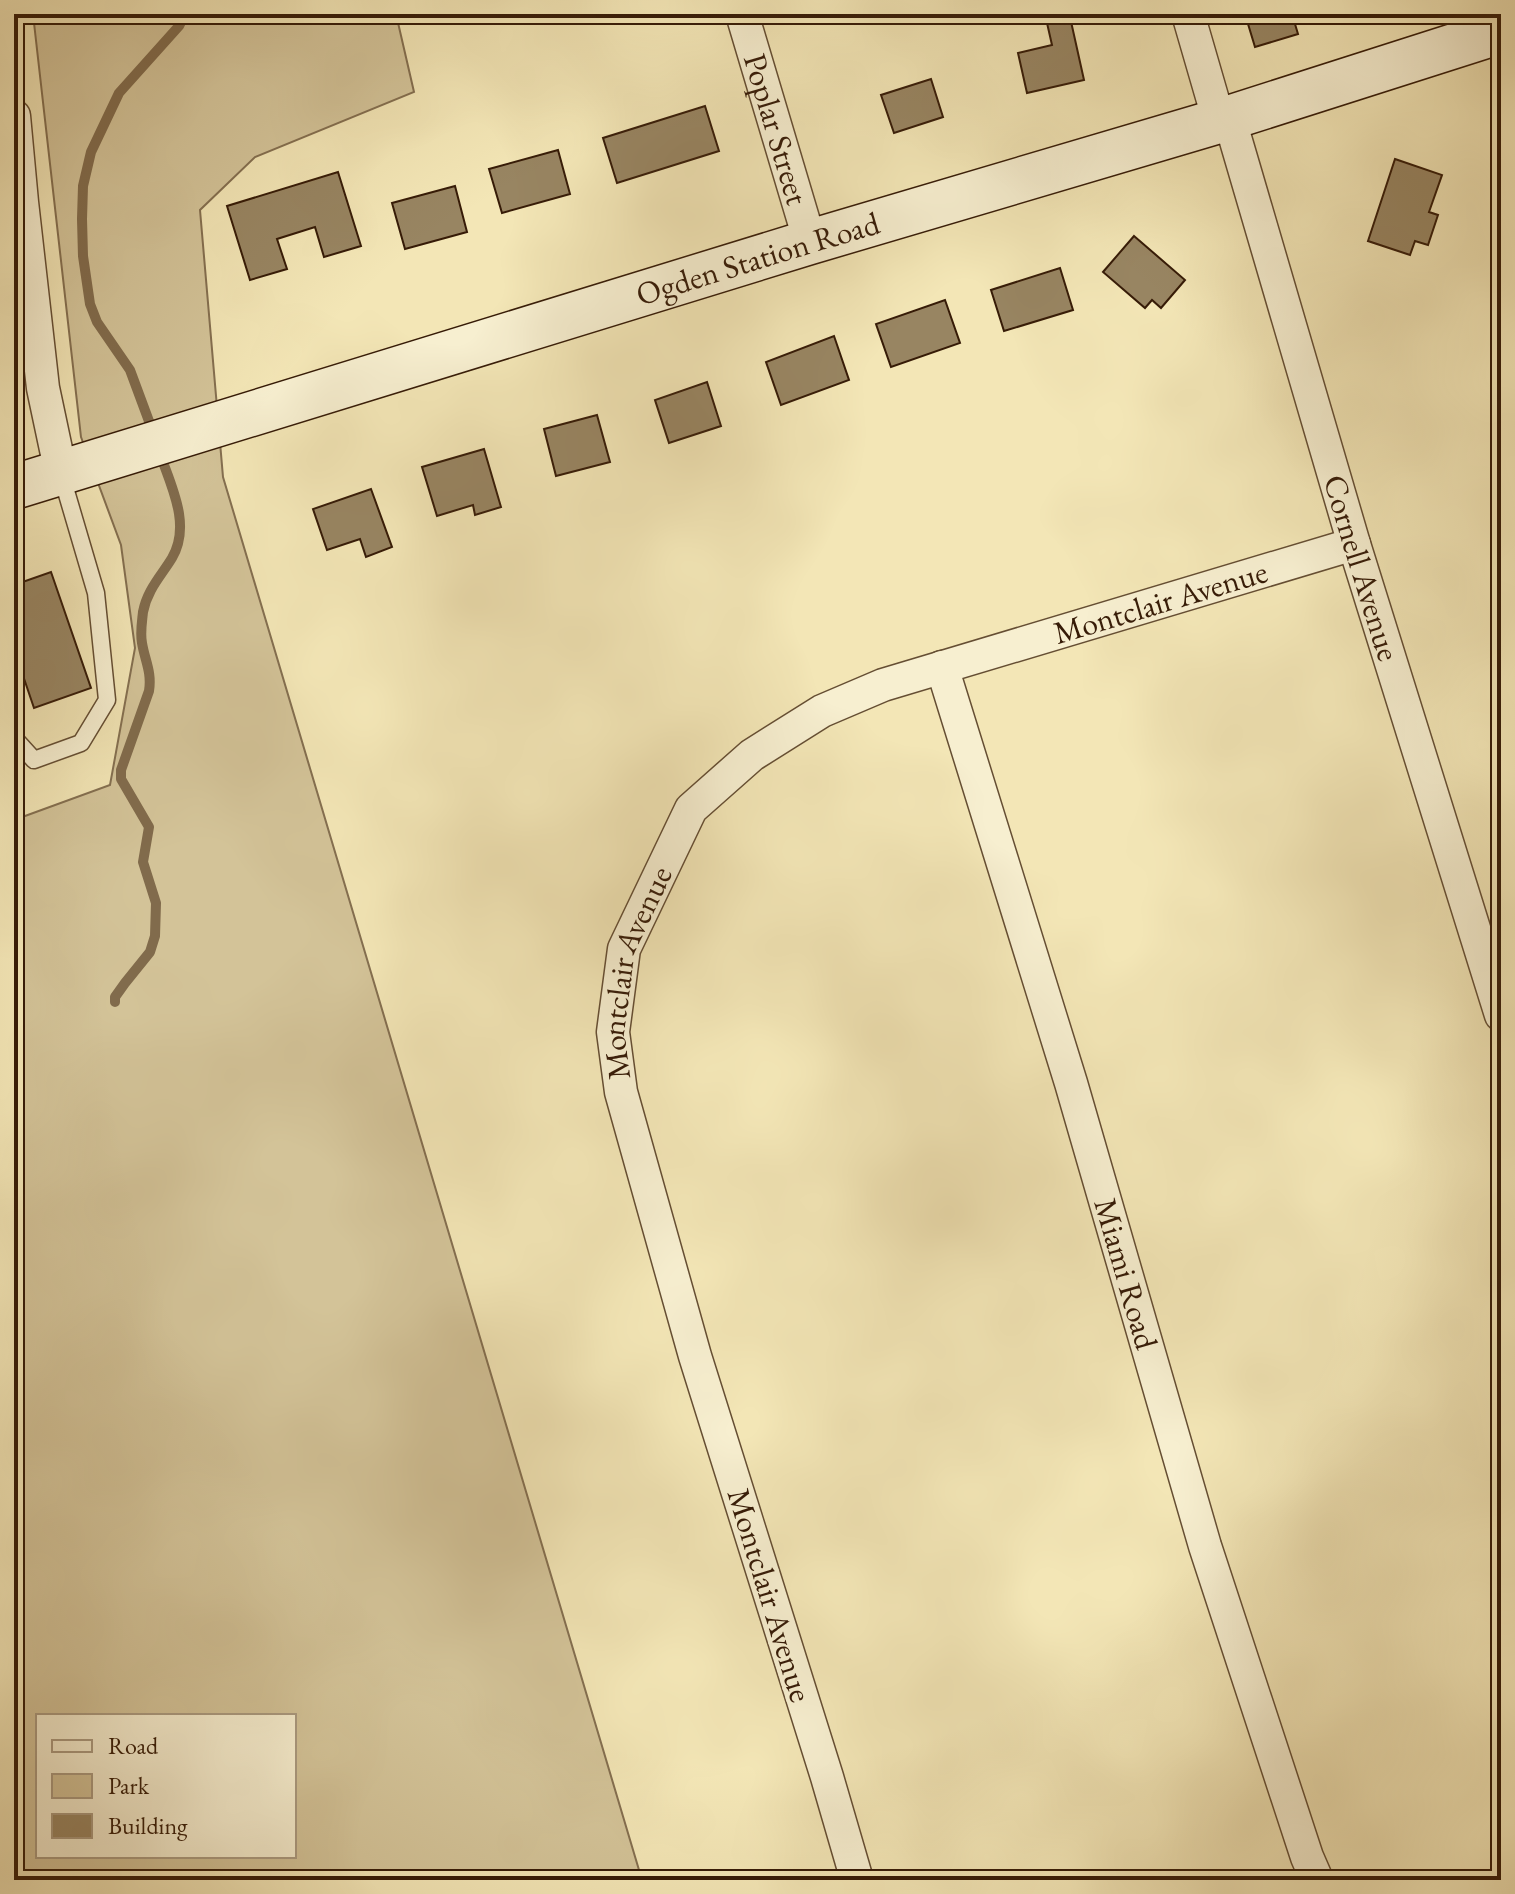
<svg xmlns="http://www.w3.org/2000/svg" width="1515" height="1894" viewBox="0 0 1515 1894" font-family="'EB Garamond',serif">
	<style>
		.green { fill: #d3c398; stroke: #846f50; stroke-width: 2; fill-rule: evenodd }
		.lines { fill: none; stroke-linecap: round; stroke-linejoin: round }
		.stream { stroke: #816b4c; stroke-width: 10 }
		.building { fill: #988562; stroke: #361b07; stroke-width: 2 }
		.lane-casing { stroke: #654e33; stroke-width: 19 }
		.street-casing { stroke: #654e33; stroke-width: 35 }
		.secondary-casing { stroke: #361b07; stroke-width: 47 }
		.lane { stroke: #f7efd0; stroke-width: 16 }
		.street { stroke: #f7efd0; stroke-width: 32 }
		.secondary { stroke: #f7efd0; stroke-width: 44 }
		.labels { text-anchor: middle; stroke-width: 8; stroke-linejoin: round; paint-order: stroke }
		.street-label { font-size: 32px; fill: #361b07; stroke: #f7efd0 }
	</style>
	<rect width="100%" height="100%" fill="#f3e6b6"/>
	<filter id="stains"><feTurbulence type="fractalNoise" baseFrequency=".0025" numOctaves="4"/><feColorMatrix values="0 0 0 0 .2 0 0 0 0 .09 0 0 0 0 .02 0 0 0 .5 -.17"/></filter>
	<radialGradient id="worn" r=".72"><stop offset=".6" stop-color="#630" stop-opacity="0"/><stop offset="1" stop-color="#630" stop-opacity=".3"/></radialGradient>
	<path class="green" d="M33 14H396L414 92 255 157 200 210 223 477 642 1880H14V820L110 785 135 648 121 545 81 437ZM38 1716H294V1856H38Z"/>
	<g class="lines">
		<path class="stream" d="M153 432 130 370 97 322 90 304 83 256 82 219 83 186 91 152 119 93 179 26 185 14
			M115 1002V997L125 983 150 952 155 936 156 903 143 862 149 827 121 779V770L149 691C152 672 145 661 142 643 140 633 142 622 143 612 147 590 161 576 172 558 192 524 170 484 159 451"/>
	</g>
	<path class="building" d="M1245 14H1292L1298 34 1255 47Z
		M1070 17 1084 80 1027 93 1018 53 1052 45 1047 23Z
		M931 79 943 117 894 133 881 95Z
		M705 106 719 151 617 183 603 138Z
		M558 150 570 194 502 213 489 169Z
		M1395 159 1442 175 1429 212 1438 215 1428 245 1415 241 1410 255 1368 241Z
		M338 172 361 246 324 257 315 227 277 239 287 269 250 280 227 206Z
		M455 186 467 232 405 249 392 203Z
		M1134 236 1185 280 1161 308 1152 300 1145 308 1103 272Z
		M1060 268 1073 310 1004 331 991 290Z
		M945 300 960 343 891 367 876 324Z
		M834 336 849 380 781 405 766 362Z
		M707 382 721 426 669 443 655 400Z
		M597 415 610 462 556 476 544 429Z
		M484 449 501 507 475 515 473 505 437 516 422 467Z
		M371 489 392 547 366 557 360 539 327 550 313 509Z
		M51 572 91 688 34 708 14 649V585Z"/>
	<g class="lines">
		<g class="lane-casing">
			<path id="lane" d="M14 738 34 760 81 743 107 700 96 593 61 474"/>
		</g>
		<g class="street-casing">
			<g id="street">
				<path id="s1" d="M742 14 810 242"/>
				<path d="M1188 14 1219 121"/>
				<path d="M14 116 22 202 43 388 61 473"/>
				<path id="s2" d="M1229 117 1354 544 1501 1015"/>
				<path id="s3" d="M942 667 1071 1083 1205 1546 1307 1857 1317 1880"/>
				<path id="s4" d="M857 1880 827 1777 695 1356 621 1092 613 1032 624 949 691 809 752 755 822 711 883 685 1354 544"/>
			</g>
		</g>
		<g class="secondary-casing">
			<g id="secondary">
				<path id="s5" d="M14 487 810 242 1219 121 1501 31"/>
			</g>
		</g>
		<use href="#lane" class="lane"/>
		<use href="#street" class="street"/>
		<use href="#secondary" class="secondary"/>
	</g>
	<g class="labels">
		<g class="street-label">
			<text dy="11" stroke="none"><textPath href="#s1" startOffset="120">Poplar Street</textPath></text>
			<text dy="11" stroke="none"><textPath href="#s5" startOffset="778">Ogden Station Road</textPath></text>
			<text dy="11" stroke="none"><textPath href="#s2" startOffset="470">Cornell Avenue</textPath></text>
			<text dy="11" stroke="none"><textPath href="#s4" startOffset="1642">Montclair Avenue</textPath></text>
			<text dy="11" stroke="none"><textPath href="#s4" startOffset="946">Montclair Avenue</textPath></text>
			<text dy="11" stroke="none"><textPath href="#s3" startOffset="634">Miami Road</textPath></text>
			<text transform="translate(770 1595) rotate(73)" y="11">Montclair Avenue</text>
		</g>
	</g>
	<rect width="1515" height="1894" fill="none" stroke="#f3e6b6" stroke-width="48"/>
	<rect x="16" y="16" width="1483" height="1862" fill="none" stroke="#361b07" stroke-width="4"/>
	<rect x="24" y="24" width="1467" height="1846" fill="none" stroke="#361b07" stroke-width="2"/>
	<rect x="36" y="1714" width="260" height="144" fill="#f7efd0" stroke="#aa9a80" stroke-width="2"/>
	<rect x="52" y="1740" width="40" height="12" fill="#f7efd0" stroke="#aa9a80" stroke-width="2"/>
	<text x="108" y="1754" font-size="24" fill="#361b07">Road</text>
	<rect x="52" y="1774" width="40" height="24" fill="#d3c398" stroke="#aa9a80" stroke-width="2"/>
	<text x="108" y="1794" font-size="24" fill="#361b07">Park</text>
	<rect x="52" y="1814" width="40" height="24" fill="#988562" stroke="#aa9a80" stroke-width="2"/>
	<text x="108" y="1834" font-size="24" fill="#361b07">Building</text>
	<rect width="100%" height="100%" filter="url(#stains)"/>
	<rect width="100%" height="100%" fill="url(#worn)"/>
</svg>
